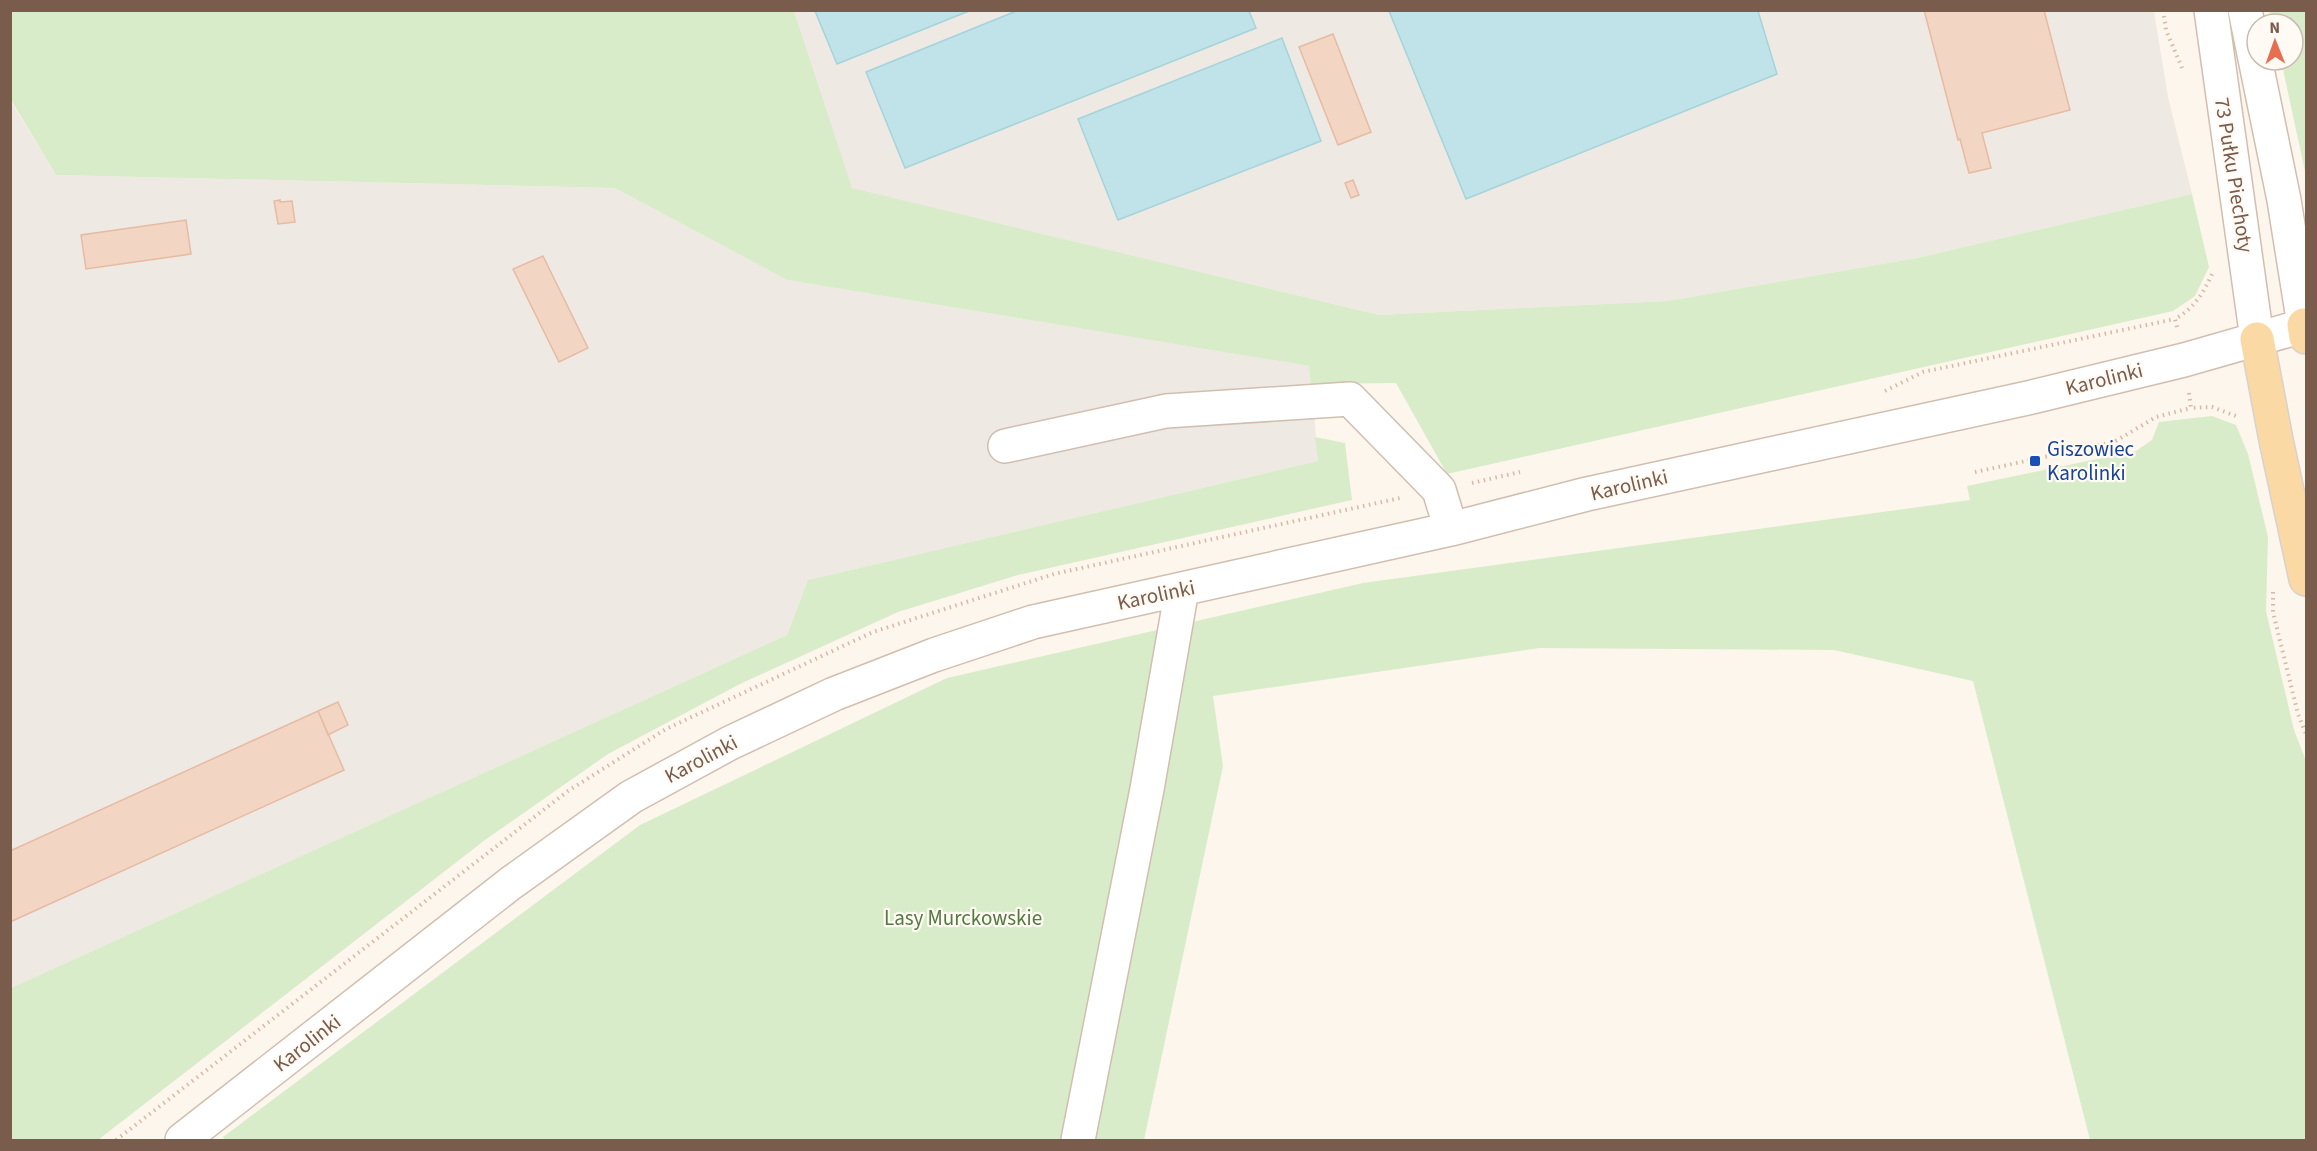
<svg xmlns="http://www.w3.org/2000/svg" width="2317" height="1151" viewBox="0 0 2317 1151" font-family="'Source Sans 3',sans-serif">
	<style>
		.industrial { fill: #efe9e4 }
		.green { fill: #d8ecc9 }
		.water { fill: #bfe3e8; stroke: #a5d3da; stroke-width: 1.5 }
		.building { fill: #f3d5c3; stroke: #e6bba3; stroke-width: 1.5 }
		.lines { fill: none; stroke-linecap: round; stroke-linejoin: round }
		.minor-casing { stroke: #d1beb0; stroke-width: 36 }
		.major-casing { stroke: #dad1cd; stroke-width: 36 }
		.path { stroke: #d9b8a5; stroke-width: 4; stroke-dasharray: 1.5 4.5; stroke-linecap: butt }
		.minor { stroke: #fff; stroke-width: 33 }
		.major { stroke: #fbd9a5; stroke-width: 33 }
		.transit-dot { fill: #1a4fb4; stroke: #fffaf3; stroke-width: 2 }
		.labels { text-anchor: middle; stroke-width: 4.5; stroke-linejoin: round; paint-order: stroke }
		.street-label { font-size: 21px; fill: #7a5c4d; stroke: #fffaf3 }
		.transit-label { font-size: 21px; fill: #164399; stroke: #fffaf3; text-anchor: start }
		.park-label { font-size: 21px; fill: #537a41; stroke: #fffaf3 }
	</style>
	<rect width="100%" height="100%" fill="#fdf6ec"/>
	<path class="industrial" d="M794 11H2154L2168 97 2192 194 1917 258 1667 301 1379 315 851 188Z
		M10 100 56 175 615 188 787 280 1310 366 1318 461 808 580 787 635 11 988Z"/>
	<path class="green" d="M11 11H794L852 188 1379 315 1667 301 1917 258 2192 194 2209 267 2195 296 2173 311 1447 474 1396 383 1311 384 1309 366 787 280 615 188 56 175 11 100Z
		M2269 11H2306V176L2281 60H2293V24H2272Z
		M2212 416 2236 425 2248 454 2268 537 2266 611 2294 730 2306 761V1140H2090L1973 681 1834 650 1540 648 1213 696 1223 766 1144 1140H225L223 1137 640 825 947 678 1363 583 1970 500 1967 486 2136 451 2152 440 2159 422Z
		M1315 437 1345 443 1352 500 1018 575 898 612 740 684 608 754 485 840 98 1140H11V988L787 635 808 580 1318 461Z"/>
	<path class="water" d="M1019 10 1249 11 1256 28 905 168 866 72Z
		M815 11H969L837 64Z
		M1389 11H1758L1777 74 1466 199Z
		M1282 38 1321 141 1118 220 1078 119Z"/>
	<path class="building" d="M1924 10H2044L2070 110 1982 133 1991 168 1969 173 1960 139 1958 140Z
		M1333 34 1371 132 1338 145 1299 47Z
		M1353 180 1359 195 1351 198 1345 183Z
		M280 200V202L292 201 295 222 278 224 274 201Z
		M186 220 191 254 86 269 81 235Z
		M543 256 588 348 559 362 513 269Z
		M338 702 348 725 328 735 318 711Z
		M318 711 344 770 10 922V851Z"/>
	<g class="lines">
		<g class="minor-casing">
			<path id="minor" d="M2211 10 2257 339
				M2245 10 2284 200 2304 325
				M1005 446 1166 411 1350 399 1439 490 1451 529
				M182 1140 511 883 631 797 730 743 834 694 934 655 1033 622 1451 529 1587 494 2032 397 2184 360 2306 325
				M1078 1140 1147 789 1182 589"/>
		</g>
		<g class="major-casing">
			<path id="major" d="M2304 325 2306 337
				M2257 339 2276 440 2306 579"/>
		</g>
		<path class="path" d="M2163 10 2166 30 2182 68
			M2177 327 2175 319C2194 308 2203 294 2212 274
			M1885 391 1923 372 2175 319
			M2189 393 2191 408 2212 407 2236 416
			M1975 472 2114 442 2156 417 2191 408
			M1472 483 1520 472
			M2273 592V612L2298 714 2306 734
			M116 1140 568 791 666 729 873 632 1054 574 1400 498"/>
		<use href="#minor" class="minor"/>
		<use href="#major" class="major"/>
	</g>
	<rect class="transit-dot" x="2029" y="455" width="12" height="12" rx="3"/>
	<g class="labels">
		<g class="street-label">
			<text transform="translate(2234 175) rotate(81)" y="7">73 Pułku Piechoty</text>
			<text transform="translate(2104 379) rotate(-14)" y="7">Karolinki</text>
			<text transform="translate(1629 485) rotate(-13)" y="7">Karolinki</text>
			<text transform="translate(1156 595) rotate(-12)" y="7">Karolinki</text>
			<text transform="translate(701 759) rotate(-28)" y="7">Karolinki</text>
			<text transform="translate(307 1043) rotate(-38)" y="7">Karolinki</text>
		</g>
		<g class="transit-label">
			<text x="2047" y="456">Giszowiec<tspan x="2047" dy="24">Karolinki</tspan></text>
		</g>
		<g class="park-label">
			<text x="963" y="925">Lasy Murckowskie</text>
		</g>
	</g>
	<rect width="2317" height="1151" fill="none" stroke="#7a5c4d" stroke-width="24"/>
	<g transform="translate(2275 42) rotate(359)"><circle r="28" fill="#fffaf3" stroke="#cabbb1" stroke-width="1.5"/>
	<path d="M0-4.5L10 22L0 15L-10 22Z" fill="#e76f51"/>
	<text y="-9" font-size="16" font-weight="bold" text-anchor="middle" fill="#7a5c4d">N</text>
	</g>
</svg>
